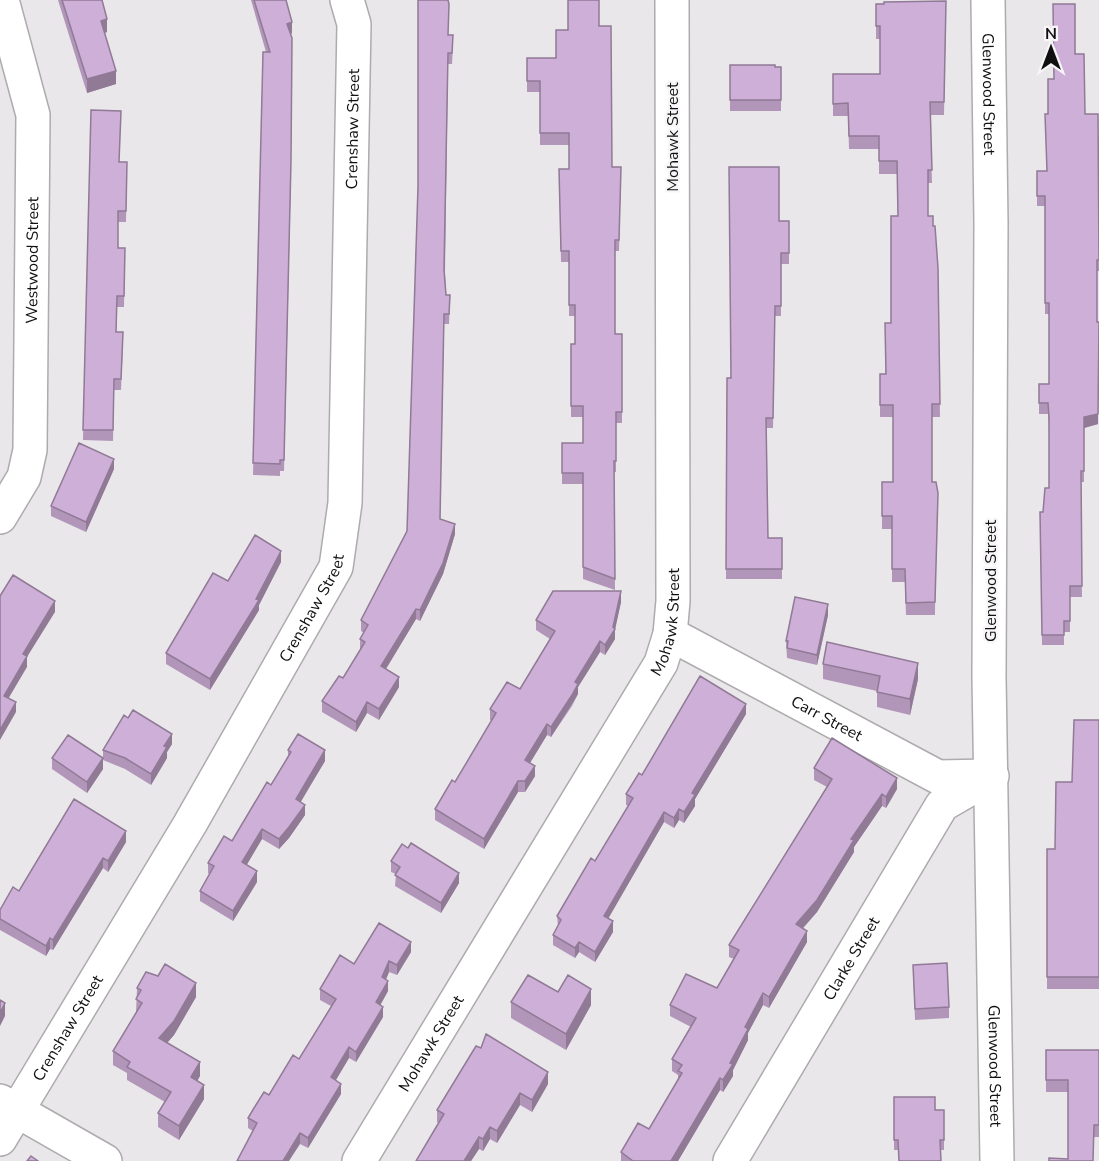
<svg xmlns="http://www.w3.org/2000/svg" width="1099" height="1161" viewBox="0 0 1099 1161" font-family="'Nunito Sans',sans-serif">
	<style>
		.lines { fill: none; stroke-linecap: round; stroke-linejoin: round }
		.minor-casing { stroke: #aeabae; stroke-width: 36 }
		.minor { stroke: #fff; stroke-width: 33 }
		.wall { fill: #b196b9 }
		.shaded-wall { fill: #907a96 }
		.building { fill: #ceafd7; stroke: #907a96; stroke-width: 1.5 }
		.labels { text-anchor: middle; stroke-width: 4.5; stroke-linejoin: round; paint-order: stroke }
		.street-label { font-size: 16px; fill: #101011; stroke: #f7f5f8 }
	</style>
	<rect width="100%" height="100%" fill="#eae7eb"/>
	<g class="lines">
		<g class="minor-casing">
			<g id="minor">
				<path id="s1" d="M988 0 991 223 989 677 997 1161"/>
				<path id="s2" d="M0 517 24 477 30 450 33 115 2 0"/>
				<path id="s3" d="M670 634 938 777 988 776"/>
				<path d="M0 1101 105 1161"/>
				<path id="s4" d="M0 1139 190 824 336 567 345 503 354 24 347 0"/>
				<path id="s5" d="M359 1161 661 663 670 634 673 601 672 0"/>
				<path id="s6" d="M730 1161 942 805 992 776"/>
			</g>
		</g>
		<use href="#minor" class="minor"/>
	</g>
	<path class="wall" d="M58 0H102L107 32 105 33 116 84 87 93Z
		M251 0H286L292 33 291 34V173L284 471H280V476L253 475 263 52H266Z
		M946 1 944 115H930L932 183H928V216L933 226 938 268 940 417H932V482H936L935 615H906L905 582H892V529H882V482H893V417H880V374H885L891 323 898 216 897 174H879V149H849L848 116H833V74H880V39H876V4Z
		M599 26 612 167H621L619 251H615V334H622V423H616V472H614L615 590 583 579V484H562V443H583V417H571V344H575V316H569V262H561L559 169H569V145H540V92H527V58H556L568 30Z
		M448 35 453 45 452 64H448L445 273 446 295H450L449 324H444L440 519 455 534 443 574 420 621 416 619 386 669 399 687 379 720 367 713 356 732 322 712V701L343 678 360 650V639L364 633 361 631V620L407 531 418 187Z
		M1075 54 1085 114H1098L1099 271H1097V322H1099L1098 424 1084 428V482H1081L1082 597H1070V632H1064V645H1042L1040 512H1043L1049 488V428L1048 414H1039V384H1049V314H1045V206H1037V171H1047L1048 114Z
		M730 65 781 67V111H730Z
		M91 110 119 162H127L126 222H118V248H125L124 307H117L116 332 123 343 121 390H114L113 441 83 440Z
		M779 221H789V264H781V316H775L773 428H766L768 538H782V579H726L727 378H730Z
		M114 469 86 532 51 516V506Z
		M281 562 259 605V610L210 690 166 664V653L228 581Z
		M621 602 615 628V639L605 655 600 652 578 687V694L572 706 551 737 547 735 530 763 535 776 525 792H518L484 849 435 820V809L455 782 492 721 490 720V709L520 689 550 639 536 630V620Z
		M828 615 817 665 787 658 786 641Z
		M823 664 918 679 910 715 877 707V691L823 679Z
		M746 714 695 799V806L684 823 679 820 674 828 664 822 608 918 613 932 595 962 579 952 575 958 553 945V935L558 926 557 916 595 861 629 806 626 805V794L642 775Z
		M1099 720V989H1047V849H1055Z
		M172 744 167 752V758L151 785 125 769 103 760V769L87 793 52 769V758H103V750Z
		M288 750 325 761 300 802 305 815 289 838 279 849 262 839 246 865 257 882 233 921 200 901V891L209 874 208 873V863L232 841 271 785 288 756Z
		M814 768 897 789 886 808 882 806 854 847V852L817 912 803 928 807 942 769 1008 763 1005 748 1033V1040L733 1070V1076L723 1092 720 1090 678 1161H621V1152L649 1129 678 1079V1075L672 1071V1059L691 1027 670 1016V1005L717 988 734 959 729 957V945L827 787 814 780Z
		M126 842 108 872 103 868 53 950 50 949 46 956 0 930V910L19 891Z
		M391 861 459 883 441 913 395 886 396 874 391 872Z
		M411 952 397 975 389 972 386 980 388 991 380 1005 383 1017 356 1062 349 1058 336 1080 341 1094 308 1148 300 1144 253 1131 248 1128V1118L299 1059 331 1006 320 1000V989L354 964Z
		M913 965 949 1007V1018L915 1020Z
		M137 988 196 997 174 1035 167 1043 200 1076 197 1081 204 1099 179 1140 158 1127V1113L165 1102 127 1080V1073L113 1065V1051L136 1013Z
		M558 992 591 1005 566 1050 511 1018V1002Z
		M1046 1050H1099V1137H1094L1068 1159V1092H1046Z
		M548 1084 532 1112 520 1105 497 1143 490 1139 483 1151 479 1149 471 1161H416L438 1123 437 1122V1110Z
		M894 1097 935 1110H944V1150H941V1161H899L898 1150H894Z"/>
	<path class="shaded-wall" d="M107 19V32L101 34V21Z
		M292 22V33L287 35V24Z
		M116 71V84L87 93V79Z
		M1098 414V424L1084 428V417Z
		M114 459V469L86 532V522Z
		M455 524V534L443 574 420 621V610Z
		M281 551V562L259 605V610L210 690V679L256 599Z
		M621 591V602L615 630V629V639L605 655V645L613 627Z
		M55 601V612L27 657V667L4 706V696L23 654Z
		M828 604V615L817 665V655Z
		M416 609V619L381 677V666Z
		M600 641V652L578 687V694L551 737V727L575 682Z
		M918 663V679L910 715V699Z
		M399 677V687L379 720V709Z
		M16 702V712L0 740V730Z
		M367 702V713L356 732V722Z
		M746 704V714L695 799V806L684 823V812L692 793Z
		M547 724V735L525 771V760Z
		M172 734V744L167 752V758L151 785V774L164 746Z
		M325 750V761L296 810V799Z
		M103 758V769L87 793V782Z
		M535 766V776L525 792V781Z
		M897 778V789L886 808V797Z
		M518 781V792L484 849V839Z
		M882 794V806L854 847V852L817 912 796 936V924L851 839Z
		M305 805V815L289 838 279 849V839Z
		M679 809V820L674 828V818Z
		M664 812V822L604 926V916Z
		M262 829V839L242 873V862Z
		M126 831V842L108 872V861Z
		M103 858V868L53 950V940Z
		M257 871V882L233 921V911Z
		M459 873V883L441 913V903Z
		M613 921V932L595 962V952Z
		M807 931V942L769 1008V997Z
		M50 938V949L46 956V946Z
		M411 942V952L397 975V965Z
		M579 942V952L575 958V948Z
		M389 961V972L382 988V977Z
		M388 981V991L376 1013V1002Z
		M196 983V997L174 1035 159 1052V1038Z
		M591 989V1005L566 1050V1034Z
		M763 993V1005L748 1033V1040L733 1070V1076L723 1092V1080L745 1027Z
		M5 1003V1016L0 1026V1013Z
		M383 1007V1017L356 1062V1052Z
		M349 1047V1058L331 1088V1077Z
		M200 1062V1076L191 1091V1077Z
		M548 1072V1084L532 1112V1100Z
		M720 1078V1090L678 1161H671Z
		M341 1084V1094L308 1148V1138Z
		M204 1085V1099L179 1140V1126Z
		M520 1093V1105L497 1143V1131Z
		M490 1127V1139L483 1151V1139Z
		M300 1133V1144L289 1161H283Z
		M479 1137V1149L471 1161H464Z"/>
	<path class="building" d="M62 0H102L107 19 101 21 116 71 87 79Z
		M254 0H286L292 22 287 24 292 38 291 161 284 460H280V464L253 463 263 52H270Z
		M418 0H448L449 4 448 35H453L452 53H448L444 270 446 295H450L449 314H444L440 519 455 524 443 563 420 610 416 609 381 666 399 677 379 709 367 702 356 722 322 701 339 676 343 678 365 642 360 639 368 625 361 620 407 531 418 187Z
		M568 0H599V26H611L612 167H621L619 240H615V334H622V412H616V461H614L615 579 583 567V473H562V443H583V406H571V344H575V305H569V251H561L559 169H569V133H540V81H527V58H556V30H568Z
		M946 1 944 102H930L932 170H928V216H933V226H935L938 268 940 404H932V482H936L938 493 935 602 906 603 905 569H892V516H882V482H893V405H880V374H886L885 323H891V216H898L897 161H879V136H849L848 103 833 104V74H880V26H876V4H884V2Z
		M1053 4H1075V54H1084L1085 114H1098L1099 260H1097V322H1099L1098 414 1084 417V471H1081L1082 586H1070V621H1064V635H1042L1040 512H1043L1045 488H1049V417L1048 403H1039V384H1049V303H1045V196H1037V171H1047L1045 114H1048V79H1054Z
		M730 65H775V67H781V100H730Z
		M91 110 121 111 119 162H127L126 211H118V248H125L124 296H117L116 332H123L121 379H114L113 430H83Z
		M729 167H779V221H789V253H781V306H775L773 418H766L768 538H782V569H726L727 378H731Z
		M79 443 114 459 86 522 51 506Z
		M255 535 281 551 256 599 259 600 210 679 166 653 213 573 228 581Z
		M13 575 55 601 23 654 27 656 4 696 16 702 0 730V596Z
		M553 591H621L613 627 615 629 605 645 600 641 575 682 578 684 572 695 551 727 547 724 525 760 535 766 525 781H518L484 839 435 809 452 780 455 782 496 713 490 709 507 682 520 689 555 631 536 620Z
		M795 597 828 604 817 655 787 648 788 641H786Z
		M827 642 918 663 910 699 877 692 880 676 823 664Z
		M700 676 746 704 692 793 695 795 684 812 679 809 674 818 664 812 604 916 613 921 595 952 579 942 575 948 553 935 561 920 557 916 591 858 595 861 633 798 626 794 639 773 642 775Z
		M133 710 172 734 164 746 167 747 151 774 125 758 103 750 124 715 128 718Z
		M1074 720H1099V977H1047V849H1055L1056 782H1072Z
		M298 734 325 750 296 799 305 805 289 827 279 839 262 829 242 862 257 871 233 911 200 891 214 866 208 863 224 836 232 841 267 782 271 785 291 752 288 750Z
		M68 735 103 758 87 782 52 758Z
		M832 738 897 778 886 797 882 794 851 839 854 840 817 900 796 924 807 931 769 997 763 993 745 1027 748 1029 730 1063 733 1064 723 1080 720 1078 671 1161H633L621 1152 638 1123 649 1129 682 1073 678 1071 682 1065 672 1059 696 1018 670 1005 686 974 717 988 739 950 729 945 832 779 814 768Z
		M74 799 126 831 108 861 103 858 53 940 50 938 46 946 0 919V910L13 887 19 891Z
		M411 843 459 873 441 903 395 875 400 867 391 861 402 844 408 848Z
		M379 923 411 942 397 965 389 961 382 977 388 981 376 1002 383 1007 356 1052 349 1047 331 1077 341 1084 308 1138 300 1133 283 1161H237L257 1123 248 1118 254 1108 264 1092 269 1095 293 1055 299 1059 336 999 320 989 340 955 354 964Z
		M947 963 949 1007 915 1009 913 965Z
		M165 964 196 983 174 1021 159 1038 200 1062 191 1077 204 1085 179 1126 158 1113 171 1092 127 1067 130 1062 113 1051 142 1003 136 999 141 990 137 988 146 972 158 976Z
		M528 975 558 992 568 975 591 989 566 1034 511 1002Z
		M0 1000 5 1003 0 1013Z
		M486 1034 548 1072 532 1100 520 1093 497 1131 490 1127 483 1139 479 1137 464 1161H416L444 1114 437 1110 476 1046 481 1048Z
		M1046 1050H1099V1125H1094L1093 1161H1049V1158L1068 1159V1080H1046Z
		M894 1097H935V1110H944V1140H940L941 1161H899L898 1140H894Z
		M31 1156 38 1161H27Z"/>
	<g class="labels">
		<g class="street-label">
			<text dy="6" stroke="none"><textPath href="#s1" startOffset="94">Glenwood Street</textPath></text>
			<text dy="6" stroke="none"><textPath href="#s4" startOffset="1102">Crenshaw Street</textPath></text>
			<text transform="translate(672 137) rotate(-90)" y="6">Mohawk Street</text>
			<text dy="6" stroke="none"><textPath href="#s2" startOffset="264">Westwood Street</textPath></text>
			<text transform="translate(990 581) rotate(-90)" y="6">Glenwood Street</text>
			<text dy="6" stroke="none"><textPath href="#s4" startOffset="616">Crenshaw Street</textPath></text>
			<text dy="6" stroke="none"><textPath href="#s5" startOffset="624">Mohawk Street</textPath></text>
			<text dy="6" stroke="none"><textPath href="#s3" startOffset="178">Carr Street</textPath></text>
			<text dy="6" stroke="none"><textPath href="#s6" startOffset="236">Clarke Street</textPath></text>
			<text dy="6" stroke="none"><textPath href="#s4" startOffset="130">Crenshaw Street</textPath></text>
			<text dy="6" stroke="none"><textPath href="#s5" startOffset="138">Mohawk Street</textPath></text>
			<text dy="6" stroke="none"><textPath href="#s1" startOffset="1066">Glenwood Street</textPath></text>
		</g>
	</g>
	<g transform="translate(1051 48)" stroke="#f7f5f8" stroke-width="4.5" paint-order="stroke">
	<path d="M0-4.5L10 22L0 15L-10 22Z" fill="#101011"/>
	<text y="-9" font-size="16" font-weight="bold" text-anchor="middle" fill="#101011">N</text>
	</g>
</svg>
